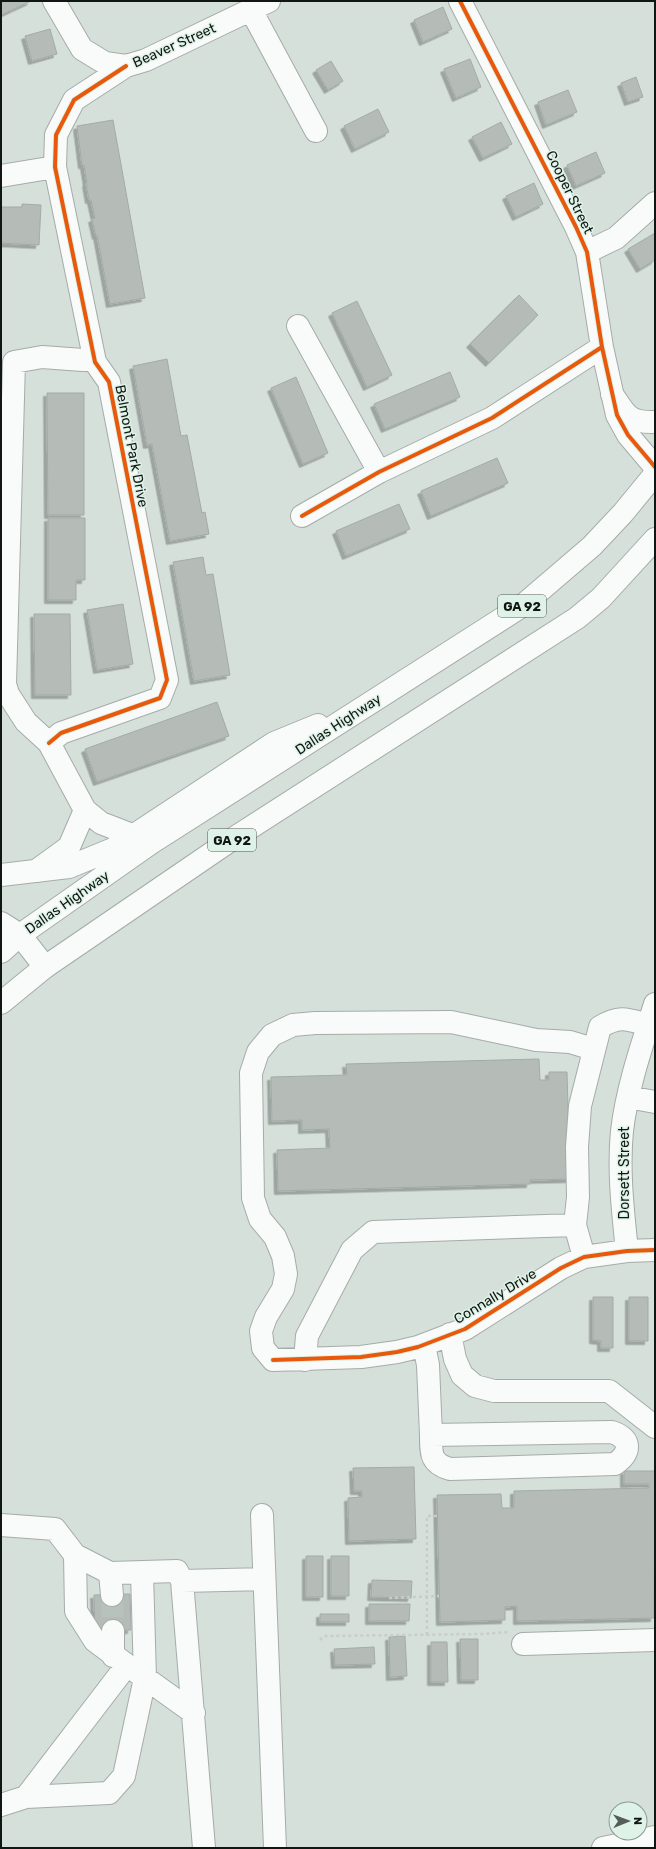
<svg xmlns="http://www.w3.org/2000/svg" width="656" height="1849" viewBox="0 0 656 1849" font-family="Rubik,sans-serif">
	<style>
		.building { fill: #b5bcb8; stroke: #a3aba7; filter: url(#shadow) }
		.lines { fill: none; stroke-linecap: round; stroke-linejoin: round }
		.minor-tunnel { stroke: #b8c2bd; stroke-width: 22; stroke-dasharray: 22 11; stroke-linecap: butt }
		.minor-casing { stroke: #a5aca8; stroke-width: 24 }
		.major-casing { stroke: #a5aca8; stroke-width: 24 }
		.path { stroke: #cacccb; stroke-width: 2.5; stroke-dasharray: 3 3; stroke-linecap: butt }
		.minor { stroke: #f9fafa; stroke-width: 22 }
		.major { stroke: #f9fafa; stroke-width: 22 }
		.cycleway-casing { stroke: #dff2e7; stroke-width: 6 }
		.cycleway { stroke: #e8590c; stroke-width: 4 }
		.labels { text-anchor: middle; stroke-width: 3; stroke-linejoin: round; paint-order: stroke }
		.shield { fill: #dff2e7; stroke: #4e5953; stroke-width: 1 }
		.shield-label { font-size: 13px; font-weight: bold; fill: #101713 }
		.street-label { font-size: 14px; fill: #101713; stroke: #dff2e7 }
	</style>
	<defs>
		<filter id="shadow"><feDropShadow dx="-3.5" dy="3.5" stdDeviation="0" flood-color="#0004"/></filter>
	</defs>
	<rect width="100%" height="100%" fill="#d6e0db"/>
	<path class="building" d="M1 1H31L1 15Z
		M443 7 452 29 423 42 414 20Z
		M50 29 57 54 32 61 25 36Z
		M470 59 481 87 456 98 444 69Z
		M331 61 343 81 328 90 316 70Z
		M636 77 643 97 628 102 621 83Z
		M568 90 577 112 546 125 538 102Z
		M378 109 389 132 355 149 344 126Z
		M113 120 145 298 110 304 97 235 96 236 92 219 95 218 91 200H89L86 183H87L84 165H82L77 126Z
		M501 122 512 144 483 158 472 137Z
		M596 152 605 173 576 186 567 165Z
		M534 183 543 204 516 217 506 196Z
		M22 204 41 205 39 245 1 243V207H22Z
		M655 233V260L640 269 628 249Z
		M519 295 538 315 489 363 470 344Z
		M357 301 392 375 367 387 332 313Z
		M167 359 181 436 187 435 202 513 205 512 209 534 170 541 152 444 147 445 133 366Z
		M450 372 460 397 385 429 374 404Z
		M296 377 328 453 303 464 271 388Z
		M47 393H84V515H48Z
		M497 458 508 483 431 516 421 491Z
		M399 504 410 529 346 556 336 531Z
		M48 518H85V580H76V600H48Z
		M203 557 206 575 213 574 230 675 194 681 173 562Z
		M123 604 133 664 97 670 87 610Z
		M34 614H70L71 695H35Z
		M217 702 229 736 97 782 85 749Z
		M539 1059 540 1080H549V1072H567L570 1179 530 1180V1184L278 1191 277 1150 330 1148 329 1129 302 1130V1120L272 1121 271 1077 347 1075 346 1064Z
		M593 1297H613V1348H601V1341L593 1340Z
		M629 1297H648V1341H629Z
		M414 1467 416 1539 349 1541 348 1498 362 1497V1491H354L353 1468Z
		M624 1471H655L654 1618 517 1621V1606L505 1607V1620L440 1622 437 1495 501 1494 502 1508H514V1491L649 1488V1484H624Z
		M306 1556H323V1597H306Z
		M331 1556H349V1596H331Z
		M372 1580 412 1581 411 1598 371 1597Z
		M130 1594 131 1630 95 1631 94 1595Z
		M369 1604H410L409 1621H369Z
		M320 1614H349V1622H320Z
		M405 1636 407 1676 390 1677 389 1637Z
		M460 1639H478V1680H461Z
		M431 1642H447L448 1682H431Z
		M374 1647 375 1664 335 1665 334 1649Z"/>
	<g class="lines">
		<path class="minor-tunnel" d="M112 1595 113 1631"/>
		<g class="minor-casing">
			<path id="minor" d="M54 1 82 49 105 63 126 66 146 60 269 1
				M460 1 576 227 587 252 602 347 617 415 628 435 655 467
				M251 10 316 131
				M1 176 55 167
				M587 252 616 238 655 203
				M298 326 379 472
				M94 359 83 360 42 357 14 362 5 684 8 694 26 722 49 743 85 810 101 823 132 835
				M302 516 379 472 492 418 602 347
				M49 743 61 733 160 698 167 680 109 382 95 362 55 167 56 135 74 100 126 66
				M36 871 69 847 85 810
				M1 923 20 935 45 967
				M593 1049 570 1042 536 1040 451 1022 315 1023 293 1025 272 1035 258 1052 251 1073 253 1198 260 1219 275 1237 283 1256 286 1274 283 1289 266 1317 261 1331 263 1348 273 1360 361 1357 397 1352 418 1347 465 1329 561 1268 584 1257 627 1251 655 1250
				M628 1097 655 1102
				M627 1251C623 1212 618 1170 622 1131 627 1088 642 1045 655 1004
				M584 1257 575 1225 578 1197 577 1147 580 1106 600 1027C620 1015 627 1019 648 1025
				M450 1334 455 1359 462 1375 475 1386 494 1391H609L655 1427
				M424 1345 428 1365 431 1435 612 1432C632 1439 631 1453 615 1464L450 1469C430 1463 431 1453 431 1435
				M305 1360 307 1336 352 1250 373 1232 575 1225
				M262 1515 275 1848
				M1 1525 55 1529 75 1555 110 1573 177 1571 182 1581 204 1848
				M75 1555 76 1611 95 1641 127 1665
				M110 1573 112 1595
				M182 1581 264 1579
				M113 1631V1656
				M523 1644 655 1640
				M26 1797 109 1793 124 1776 145 1678 142 1573
				M1 1805 26 1797 127 1665 194 1713
				M603 1848 655 1837"/>
		</g>
		<g class="major-casing">
			<path id="major" d="M612 394C626 415 628 423 655 422
				M1 875 69 867 113 849 274 743 318 725
				M1 952 20 935 151 843 522 606 592 546 623 513 655 474
				M1 1003 45 967 231 840 577 618 601 598 655 539"/>
		</g>
		<path class="path" d="M389 1598 439 1596
			M427 1635V1516H437
			M320 1640 324 1636 484 1634 508 1632"/>
		<use href="#minor" class="minor"/>
		<use href="#major" class="major"/>
		<g class="cycleway-casing">
			<path id="cycleway" d="M460 1 576 227 587 252 602 347 617 415 628 435 655 467
				M302 516 379 472 492 418 602 347
				M49 743 61 733 160 698 167 680 109 382 95 362 55 167 56 135 74 100 126 66
				M273 1360 361 1357 397 1352 418 1347 465 1329 561 1268 584 1257 627 1251 655 1250"/>
		</g>
		<use href="#cycleway" class="cycleway"/>
	</g>
	<g class="labels">
		<g class="shield">
			<rect x="498" y="595" width="48" height="22" rx="3"/>
			<rect x="208" y="829" width="48" height="22" rx="3"/>
		</g>
		<g class="shield-label">
			<text x="522" y="611">GA 92</text>
			<text x="232" y="845">GA 92</text>
		</g>
		<g class="street-label">
			<text transform="translate(174 45) rotate(-24)" y="5">Beaver Street</text>
			<text transform="translate(570 192) rotate(64)" y="5">Cooper Street</text>
			<text transform="translate(132 446) rotate(79)" y="5">Belmont Park Drive</text>
			<text transform="translate(338 724) rotate(-33)" y="5">Dallas Highway</text>
			<text transform="translate(67 902) rotate(-35)" y="5">Dallas Highway</text>
			<text transform="translate(624 1173) rotate(-90)" y="5">Dorsett Street</text>
			<text transform="translate(495 1296) rotate(-31)" y="5">Connally Drive</text>
		</g>
	</g>
	<rect width="656" height="1849" fill="none" stroke="#101713" stroke-width="4"/>
	<g transform="translate(628 1821) rotate(89)"><circle r="19" fill="#dff2e7" stroke="#8c9a92"/>
	<path d="M0-3L7 15L0 10L-7 15Z" fill="#555d59"/>
	<text y="-6" font-size="11" font-weight="bold" text-anchor="middle" fill="#101713">N</text>
	</g>
</svg>
